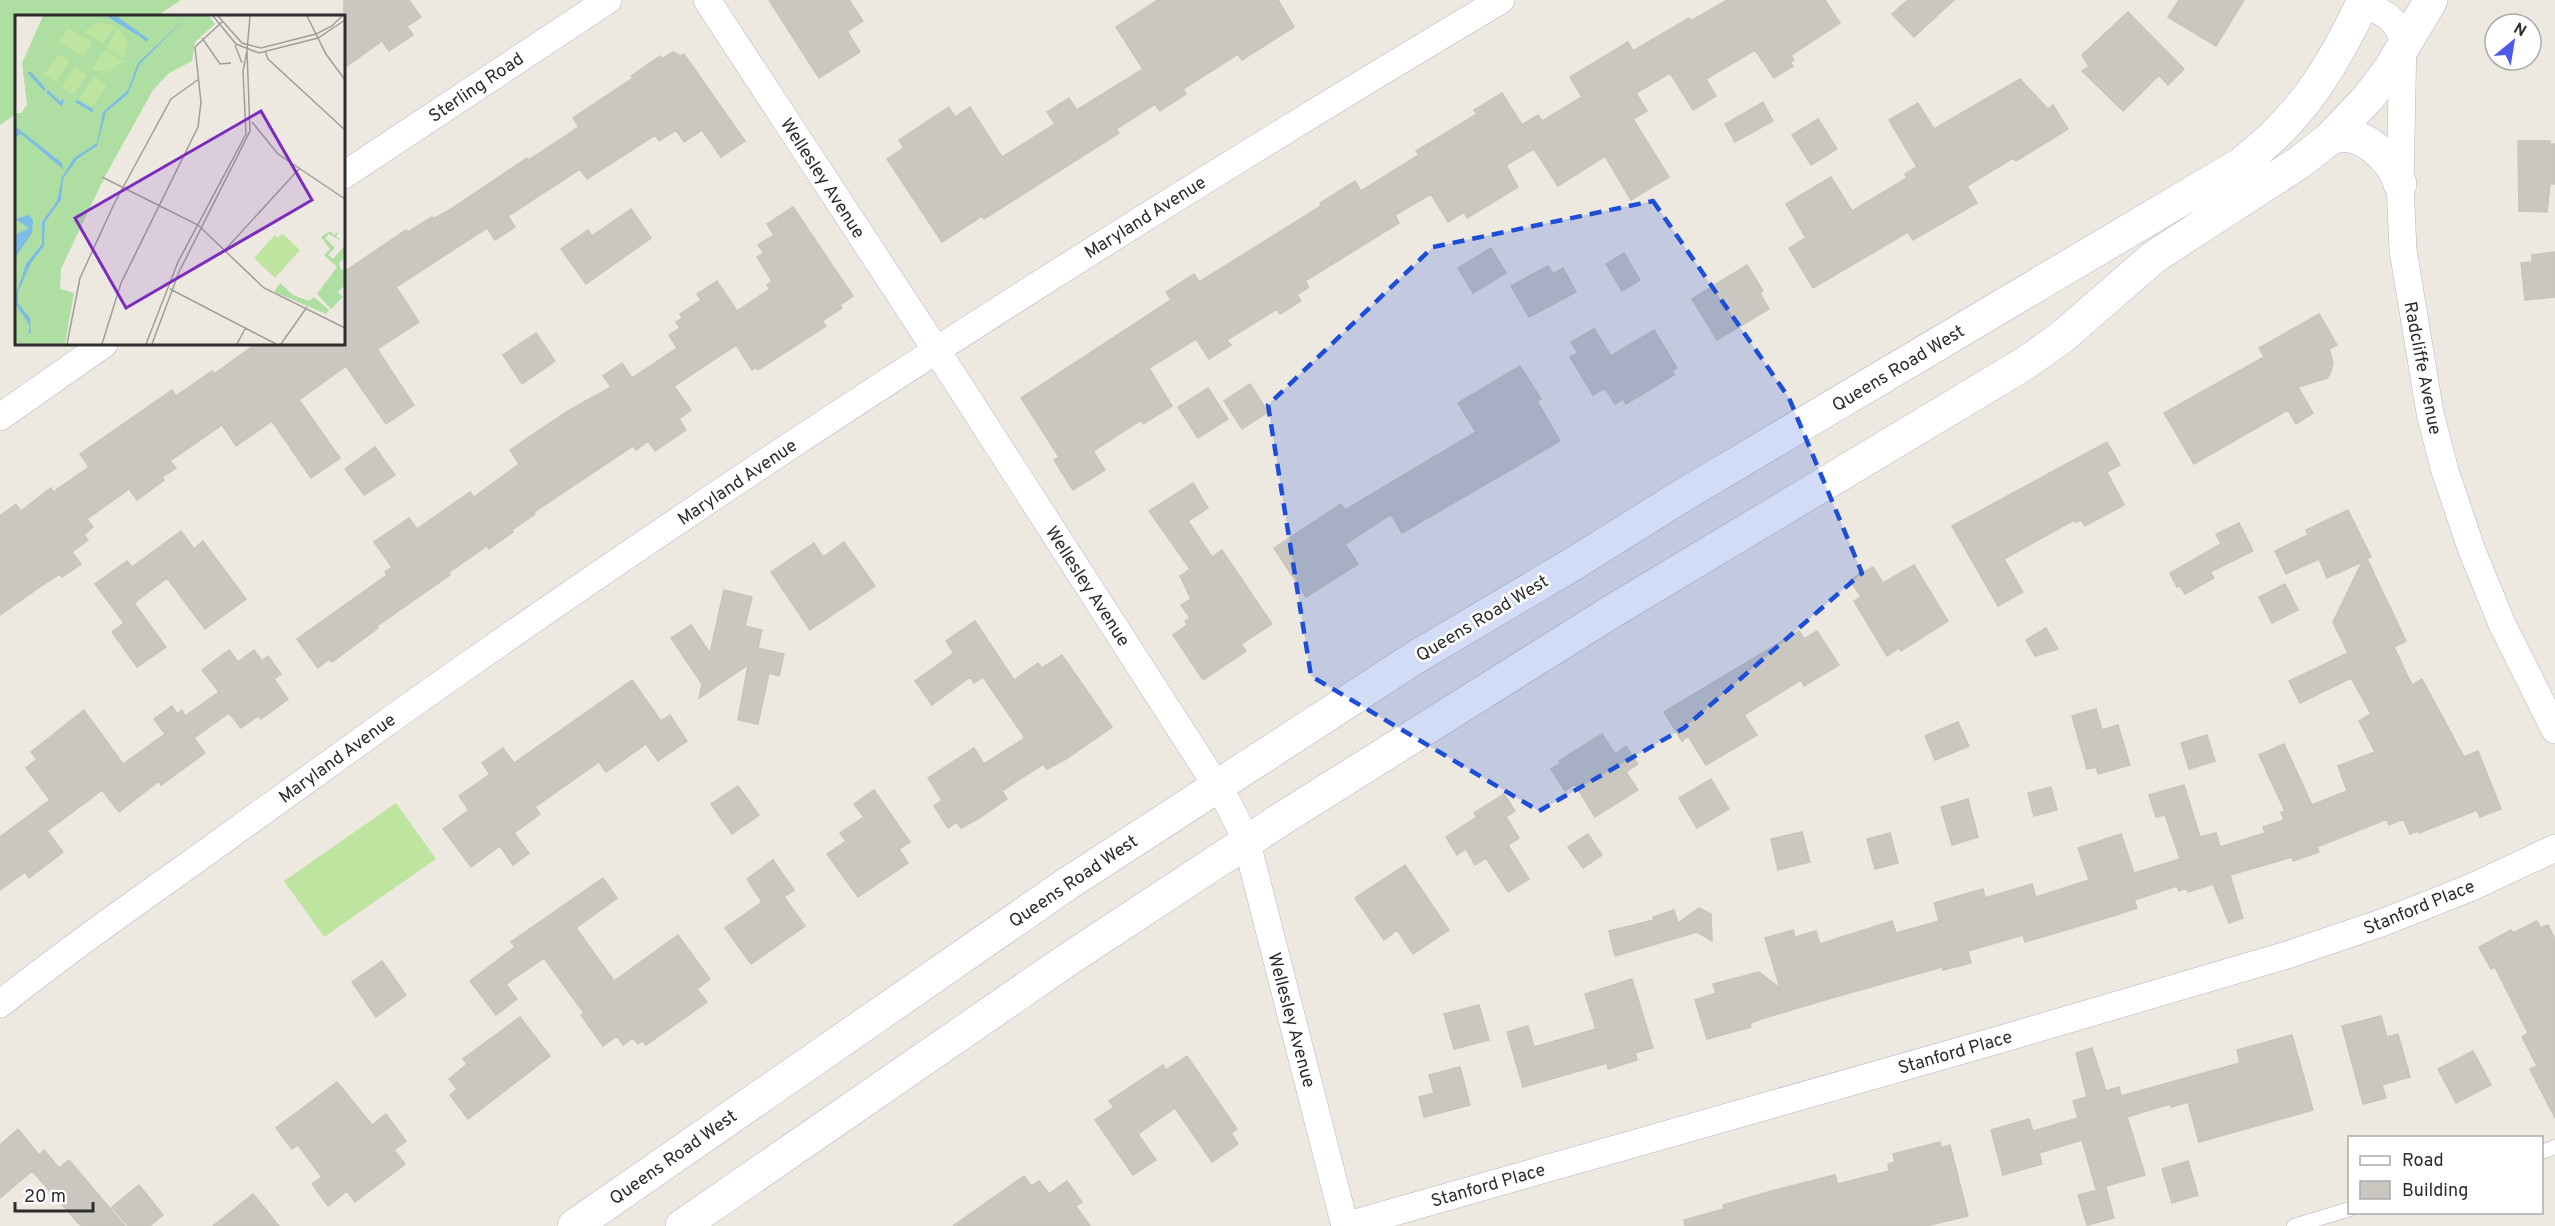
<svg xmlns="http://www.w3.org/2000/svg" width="2555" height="1226" viewBox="0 0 2555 1226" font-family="Overpass,sans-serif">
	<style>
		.green { fill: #afdea2 }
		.pitch { fill: #bee59f }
		.building { fill: #c9c7bf; stroke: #c8c5ba; stroke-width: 1.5 }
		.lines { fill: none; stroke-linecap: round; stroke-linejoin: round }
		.service-casing { stroke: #b4b5bf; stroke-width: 15 }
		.minor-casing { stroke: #b4b5bf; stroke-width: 28 }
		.tertiary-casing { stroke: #b4b5bf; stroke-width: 34 }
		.service { stroke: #fff; stroke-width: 14 }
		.minor { stroke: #fff; stroke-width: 27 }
		.tertiary { stroke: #fff; stroke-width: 33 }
		.marked { fill: #1d4ed8; fill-opacity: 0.2; stroke: #1d4ed8; stroke-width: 4.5; stroke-dasharray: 12 8; stroke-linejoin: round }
		.labels { text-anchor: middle; stroke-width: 5; stroke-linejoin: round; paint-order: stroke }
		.street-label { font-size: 18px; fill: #2d2d2d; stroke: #fff }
		.inset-river { fill: none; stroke: #7dbde5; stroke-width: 3 }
		.inset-road { fill: none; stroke: #a09e99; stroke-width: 1.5 }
		.view { fill: #7b2cbf; fill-opacity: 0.15; stroke: #7b2cbf; stroke-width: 3 }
		.inset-edge { fill: none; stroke: #2d2d2d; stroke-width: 3 }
	</style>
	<rect width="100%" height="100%" fill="#ede9e1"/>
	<path class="green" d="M0 0H181L157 16H16V114L0 125Z"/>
	<path class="pitch" d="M396 803 436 859 324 937 284 881Z"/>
	<path class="building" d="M344 0H409L421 17 407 26 413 35 389 51 382 41 344 68Z
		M769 0H849L863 21 847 31 860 52 819 78Z
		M1158 0H1278L1294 27 1242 60 1238 54 1183 89 1186 94 1160 111 1155 104 1116 129 1119 133 984 219 982 216 942 242 887 159 904 148 899 140 949 107 955 117 970 107 1002 157 1055 124 1047 112 1069 98 1077 110 1143 69 1116 27Z
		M1727 0H1825L1840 23 1791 55 1794 60 1790 62 1793 66 1774 78 1755 50 1706 79 1716 96 1693 110 1670 73 1636 93 1647 111 1633 119 1669 177 1631 200 1605 156 1558 186 1534 149 1506 165 1518 187 1467 218 1464 212 1448 222 1431 194 1395 215 1399 223 1305 281 1309 287 1297 295 1301 301 1280 314 1277 309 1227 340 1231 345 1209 359 1196 339 1149 368 1172 406 1143 424 1141 420 1093 451 1105 470 1073 490 1054 460 1059 457 1021 398 1171 300 1166 292 1194 274 1199 282 1321 206 1320 203 1355 181 1361 191 1419 155 1416 151 1477 114 1474 110 1502 93 1522 125 1538 115 1542 121 1582 97 1570 77 1628 42 1633 51 1689 18 1691 21Z
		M1908 0H1954L1914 37 1892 14Z
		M2179 0H2244L2216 46 2168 17Z
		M2128 12 2184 69 2168 85 2159 75 2123 111 2082 71 2089 67 2082 55Z
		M673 52 680 56 684 54 745 141 721 157 702 130 684 142 676 130 659 141 655 135 587 179 580 169 508 216 515 227 495 240 487 228 396 287 419 322 377 349 414 405 386 424 346 366 299 400 340 458 311 478 272 421 236 446 222 425 170 461 176 468 162 477 164 480 137 500 129 489 87 519 93 527 84 535 88 540 72 552 81 564 62 577 60 574 44 584 0 615V516L16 504 21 511 51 488 53 492 89 467 80 454 172 390 176 396 212 371 214 374 256 344H344V272L406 230 408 232 432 217 433 219 451 209 527 158 529 160 579 127 573 118 633 78 631 76 660 56 662 59Z
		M2020 79 2048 109 2053 105 2068 129 2016 161 2013 158 1967 186 1977 203 1913 240 1908 232 1813 288 1789 248 1806 238 1786 204 1831 177 1852 211 1907 178 1905 174 1917 167 1889 120 1918 103 1934 129Z
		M1763 102 1773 121 1735 142 1725 124Z
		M1818 119 1837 149 1811 165 1792 135Z
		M2518 141H2550V144H2555V184H2550L2547 212 2519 211Z
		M793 207 853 296 840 305 842 308 822 321 826 326 758 370 756 367 752 370 736 345 674 386 691 410 679 419 686 430 655 451 648 441 636 450 633 446 534 512 535 514 512 530 513 532 489 549 487 546 448 573 450 575 377 626 378 628 332 662 329 659 318 668 297 639 387 575 385 572 392 567 374 542 409 518 417 529 470 492 474 497 519 464 510 450 568 411 611 387 603 376 622 363 632 378 677 348 669 335 680 328 676 322 682 318 680 314 701 300 697 294 717 281 737 311 770 289 767 285 772 281 757 257 764 253 758 245 774 235 767 224Z
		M631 209 651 238 586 284 561 249 588 230 592 236Z
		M1491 248 1506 273 1473 293 1458 268Z
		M2555 252V297L2525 300 2521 263 2532 262V255Z
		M1624 253 1640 280 1622 291 1606 264Z
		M1747 265 1763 291 1760 293 1769 309 1717 340 1692 299Z
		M1548 266 1553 274 1563 268 1576 292 1529 317 1511 286Z
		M2319 314 2337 345 2329 349 2333 363 2330 374 2327 378 2298 387 2313 413 2296 424 2288 410 2194 464 2164 413 2264 357 2259 348Z
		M1594 329 1611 356 1654 330 1677 368 1672 371 1674 375 1626 404 1623 399 1615 404 1605 388 1593 395 1570 357 1578 353 1571 342Z
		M536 333 555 361 522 384 503 355Z
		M1520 366 1541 399 1537 401 1560 441 1402 533 1391 514 1345 544 1358 564 1306 597 1274 548 1341 504 1345 510 1476 432 1458 403Z
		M1250 384 1268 412 1242 429 1224 401Z
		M1208 388 1228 419 1198 438 1178 407Z
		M2107 442 2120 465 2107 472 2124 505 2085 526 2081 520 2076 522 2074 520 2004 559 2023 592 1998 606 1952 526Z
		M375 447 395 475 364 495 345 469Z
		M1193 483 1208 508 1188 521 1212 557 1222 550 1272 624 1241 644 1246 651 1203 680 1173 635 1187 625 1185 621 1190 618 1181 605 1191 599 1180 576 1190 569 1149 511Z
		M2348 510 2371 557 2367 559 2406 641 2394 647 2412 685 2422 679 2464 757 2478 751 2501 809 2480 817 2477 810 2419 833 2418 831 2410 834 2403 819 2389 825 2387 819 2317 847 2319 852 2293 861 2292 857 2230 875 2243 918 2229 923 2213 884 2188 892 2187 888 2179 891 2177 886 2134 900 2137 908 2113 916 2025 942 2023 935 1968 951 1971 963 1943 970 1942 967 1828 999 1761 1019 1750 1023 1751 1027 1707 1039 1695 1000 1716 993 1713 984 1759 972 1780 988 1765 938 1793 930 1795 937 1816 931 1820 944 1892 921 1896 933 1939 921 1934 903 1983 889 1985 898 2032 884 2036 897 2089 880 2078 848 2121 834 2134 873 2180 859 2165 815 2156 817 2149 795 2184 785 2200 837 2216 833 2220 847 2265 833 2263 827 2284 820 2281 812 2285 811 2259 755 2284 744 2312 805 2347 791 2338 766 2375 752 2359 721 2371 714 2351 678 2300 703 2289 681 2348 653 2333 622 2362 562 2327 578 2319 559 2286 574 2275 551 2308 535 2306 530Z
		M2239 523 2253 551 2210 572 2214 578 2185 594 2180 586 2177 587 2170 573 2221 544 2216 534Z
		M181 531 194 549 203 541 246 599 205 629 167 578 134 603 166 647 137 667 112 632 124 623 95 584 127 561 132 567Z
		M844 542 875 586 810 630 771 572 814 543 823 557Z
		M1914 565 1948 621 1901 651 1899 648 1887 656 1854 601 1861 597 1850 580 1873 567 1883 583Z
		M2285 584 2298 610 2272 623 2259 597Z
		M724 590 752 597 745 626 762 630 758 648 784 654 779 676 769 673 758 724 738 720 748 665 699 698 702 684 671 638 691 625 710 653Z
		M975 621 1014 680 1038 663 1042 668 1062 655 1112 727 1066 759 1047 769 1043 764 1002 791 1007 799 979 818 961 828 957 822 948 828 934 806 942 800 928 778 974 748 984 764 1025 738 983 677 974 683 970 677 932 705 915 681 954 653 946 641Z
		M2046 628 2058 649 2035 656 2026 640Z
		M1799 631 1804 639 1817 631 1839 665 1804 686 1801 680 1744 715 1757 735 1706 765 1688 736 1682 741 1664 712Z
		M229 650 238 662 254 650 262 661 268 656 281 674 274 679 288 699 261 719 258 716 241 728 229 713 194 738 205 753 161 785 159 781 119 812 102 790 89 800 47 831 63 852 29 878 25 872 0 890V837L50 800 26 768 37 759 31 752 84 710 123 764 165 734 154 719 172 706 177 714 182 710 185 716 219 692 202 670Z
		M632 680 661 721 670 715 687 741 658 761 646 744 606 772 599 762 535 807 540 814 514 833 529 853 513 865 500 846 471 867 443 829 469 810 459 796 490 774 482 763 503 748 514 763Z
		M2096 709 2102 730 2118 725 2130 765 2098 774 2096 767 2087 769 2072 716Z
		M1958 722 1969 746 1935 760 1925 736Z
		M1602 734 1615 754 1626 746 1638 764 1626 772 1638 790 1595 817 1575 784 1565 791 1551 769 1561 763 1559 761Z
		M2207 735 2215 761 2189 769 2181 743Z
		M1711 779 1729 809 1697 828 1679 798Z
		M738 786 759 815 732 834 711 804Z
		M2051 787 2057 810 2034 816 2028 793Z
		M874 790 910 842 899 849 908 863 858 897 827 854 846 841 840 833 864 817 854 804Z
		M1504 794 1515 811 1506 817 1519 838 1508 845 1529 879 1508 892 1486 858 1475 865 1466 849 1457 855 1446 837 1477 817 1474 813Z
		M1968 799 1978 837 1952 845 1941 807Z
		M1802 832 1810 862 1778 870 1771 839Z
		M1890 833 1898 863 1875 869 1867 839Z
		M1588 834 1602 855 1583 868 1568 847Z
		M773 860 794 890 784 897 805 926 751 964 725 928 762 902 747 879Z
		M1405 865 1449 930 1413 954 1397 930 1384 940 1355 898Z
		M603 878 617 898 576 928 614 981 678 935 710 979 697 989 707 1002 646 1045 642 1040 638 1044 633 1038 623 1045 617 1036 603 1046 581 1015 584 1013 544 958 506 984 517 999 496 1015 470 981 515 947 511 942Z
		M1699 908 1711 914 1712 941 1697 932 1615 956 1609 931 1654 920 1653 917 1674 910 1678 923Z
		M2537 921 2541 928 2548 925 2555 939V1118L2530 1069 2537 1066 2522 1037 2528 1033 2495 967 2491 969 2479 947 2511 930 2513 933Z
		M382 961 406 995 376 1017 352 982Z
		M1632 979 1653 1048 1635 1053 1637 1060 1608 1069 1607 1063 1523 1087 1507 1032 1528 1026 1534 1047 1596 1029 1585 994Z
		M1479 1005 1489 1040 1454 1049 1444 1014Z
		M2381 1016 2387 1037 2398 1034 2410 1077 2382 1085 2386 1098 2363 1104 2342 1026Z
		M520 1017 550 1056 468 1119 450 1095 457 1089 449 1079 467 1064 463 1059Z
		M2292 1035 2313 1110 2199 1142 2188 1102 2171 1107 2170 1104 2127 1117 2145 1175 2096 1189 2082 1140 2039 1153 2042 1164 2003 1175 1991 1130 2029 1119 2033 1131 2078 1118 2073 1101 2087 1097 2076 1053 2092 1048 2106 1091 2119 1087 2121 1096 2240 1063 2237 1050Z
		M2473 1051 2491 1085 2456 1103 2438 1069Z
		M1187 1056 1237 1129 1231 1133 1238 1144 1212 1162 1175 1108 1138 1134 1156 1160 1133 1175 1095 1120 1114 1107 1109 1101 1163 1065 1166 1070Z
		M1460 1067 1470 1105 1424 1117 1419 1097 1434 1093 1429 1075Z
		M337 1082 372 1125 386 1114 406 1141 394 1150 405 1164 355 1202 347 1191 328 1206 312 1184 322 1177 298 1145 292 1149 276 1128Z
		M18 1129 39 1155 44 1150 59 1168 69 1160 125 1226H81L32 1171 0 1198V1145Z
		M1940 1142 1941 1148 1950 1145 1968 1216 1926 1226H1685L1684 1220 1724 1209 1723 1205 1775 1190 1835 1175 1838 1184 1889 1171 1888 1164 1895 1162 1893 1154Z
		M2188 1161 2198 1195 2172 1203 2162 1169Z
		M1024 1176 1031 1186 1039 1181 1049 1194 1067 1181 1082 1202 1076 1206 1090 1226H953Z
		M139 1185 163 1215 150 1226H128L112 1207Z
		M2106 1188 2114 1218 2087 1225 2078 1195Z
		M253 1194 279 1226H213Z"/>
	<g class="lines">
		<g class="service-casing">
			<path id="service" d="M2542 1152 2555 1147
				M2294 1226 2350 1209"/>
		</g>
		<g class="minor-casing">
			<path id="minor" d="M707 0 961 388 1229 805 1247 842 1250 855 1345 1226
				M2363 3C2382 12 2397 18 2403 40L2400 184 2403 250 2430 413 2445 471 2471 548 2502 624 2555 730
				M344 175 608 0
				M0 417 104 344
				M0 1004C59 957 121 913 183 869 256 816 330 763 404 710 760 458 1127 223 1501 0
				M1345 1226 1998 1040 2287 955 2384 922 2472 887 2555 848"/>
		</g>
		<g class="tertiary-casing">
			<path id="tertiary" d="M2329 139C2358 125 2393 158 2400 184
				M574 1226 1067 884 1416 657 1573 564 1680 497 2241 164C2301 118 2332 68 2364 0
				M682 1226 1073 956 1283 818 1611 612 2024 364 2062 337 2154 257 2300 162 2329 139 2368 98 2390 69 2431 0"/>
		</g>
		<use href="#service" class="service"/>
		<use href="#minor" class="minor"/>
		<use href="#tertiary" class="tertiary"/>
	</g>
	<path class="marked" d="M1653 201 1789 398 1862 573 1684 728 1539 811 1311 676 1268 405 1433 247Z"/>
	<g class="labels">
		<g class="street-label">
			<text transform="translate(476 87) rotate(-34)" y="6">Sterling Road</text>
			<text transform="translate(823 178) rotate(57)" y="6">Wellesley Avenue</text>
			<text transform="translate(1145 217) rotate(-32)" y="6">Maryland Avenue</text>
			<text transform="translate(1898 368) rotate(-31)" y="6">Queens Road West</text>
			<text transform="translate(2423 368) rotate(79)" y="6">Radcliffe Avenue</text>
			<text transform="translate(737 482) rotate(-34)" y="6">Maryland Avenue</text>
			<text transform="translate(1088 586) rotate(57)" y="6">Wellesley Avenue</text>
			<text transform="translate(1482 618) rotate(-31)" y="6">Queens Road West</text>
			<text transform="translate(337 758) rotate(-36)" y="6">Maryland Avenue</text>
			<text transform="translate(1073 881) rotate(-34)" y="6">Queens Road West</text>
			<text transform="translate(2419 907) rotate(-22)" y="6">Stanford Place</text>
			<text transform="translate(1292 1020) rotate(75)" y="6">Wellesley Avenue</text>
			<text transform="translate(1955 1052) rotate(-16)" y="6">Stanford Place</text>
			<text transform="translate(673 1157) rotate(-35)" y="6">Queens Road West</text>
			<text transform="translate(1488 1185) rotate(-16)" y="6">Stanford Place</text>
		</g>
	</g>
	<g transform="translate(15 15)">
		<rect width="330" height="330" fill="#ede9e1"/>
		<path d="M28 1H194L200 9 180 27 177 46 154 58 138 75 89 163 46 254 45 274 59 278 50 329H0V98H6L12 90 7 48ZM315 216 319 220 324 216 321 221 326 226 314 219 310 223 320 233 313 240 318 244 330 230 329 243 324 248 326 255 330 254V270L323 277 320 275 328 282 316 294 302 279 322 252 309 240 315 234 306 222ZM265 268 278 280 294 286 299 282 314 295 311 299 259 277Z" fill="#afdea2"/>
		<path d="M84 7 100 11 88 28 69 17ZM53 13 77 27 68 42 44 27ZM102 13 113 26 109 44 92 33ZM90 35 108 46 93 57 79 55 77 53ZM44 39 55 46 41 67 29 59ZM60 52 72 60 58 80 47 72ZM79 61 92 70 77 92 64 83ZM268 219 285 235 260 263 239 243 260 220 262 223Z" fill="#bee59f"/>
		<path d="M173 1 125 49 113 79 91 97 82 131 62 144 48 164 46 185 30 207 29 231 16 248 3 277V288L15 303 16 317 0 329 13 319 15 311 0 288 1 279 11 249 27 229V207L42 186 47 162 59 143 82 128 88 97 113 75 123 48ZM0 111 47 148 48 154 6 119 0 123ZM14 200 18 205 17 218 0 243V220L14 213 0 204Z" fill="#7dbde5"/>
		<path class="inset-river" d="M94 1 133 25M99 1 132 25M14 57 30 75M32 76 46 89 48 85M61 86 78 96"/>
		<path class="inset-road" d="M198 1 221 29 244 38 303 23 330 5M203 1 227 28 246 33 301 19 317 11 327 1M292 1 311 39 330 65M187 23 205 49 216 48M220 30 227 48M250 36 253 44 330 115M237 107 263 139 330 184M87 162 183 210 249 273 330 313M209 236 284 154M155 274 261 329M52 329 65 263 99 189 156 84 184 64M87 329 106 268 183 112 186 87 180 32 208 6M131 329 163 247 231 119 228 56 232 36M137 329 164 257 235 116 232 36 235 1M222 329 231 312M266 329 292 292"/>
		<path class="view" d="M246 96 297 185 111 293 60 203Z"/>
		<rect width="330" height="330" class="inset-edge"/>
	</g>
	<rect x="2348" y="1136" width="195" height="78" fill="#ffffff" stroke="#ababab" stroke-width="1.5"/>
	<rect x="2360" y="1156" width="30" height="9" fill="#ffffff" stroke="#ababab" stroke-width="1.5"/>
	<text x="2402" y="1166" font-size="18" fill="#2d2d2d">Road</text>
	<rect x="2360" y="1181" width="30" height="18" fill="#c9c7bf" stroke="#ababab" stroke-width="1.5"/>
	<text x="2402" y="1196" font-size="18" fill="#2d2d2d">Building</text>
	<g transform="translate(2513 42) rotate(30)"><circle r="28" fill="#ffffff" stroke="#ababab" stroke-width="1.5"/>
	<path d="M0-4.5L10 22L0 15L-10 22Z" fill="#4f59eb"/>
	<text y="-9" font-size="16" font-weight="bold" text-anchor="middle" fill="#2d2d2d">N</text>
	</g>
	<path d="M15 1202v9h78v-9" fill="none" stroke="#2d2d2d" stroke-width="3"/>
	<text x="24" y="1202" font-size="18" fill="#2d2d2d" stroke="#ffffff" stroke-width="4.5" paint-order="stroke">20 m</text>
</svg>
